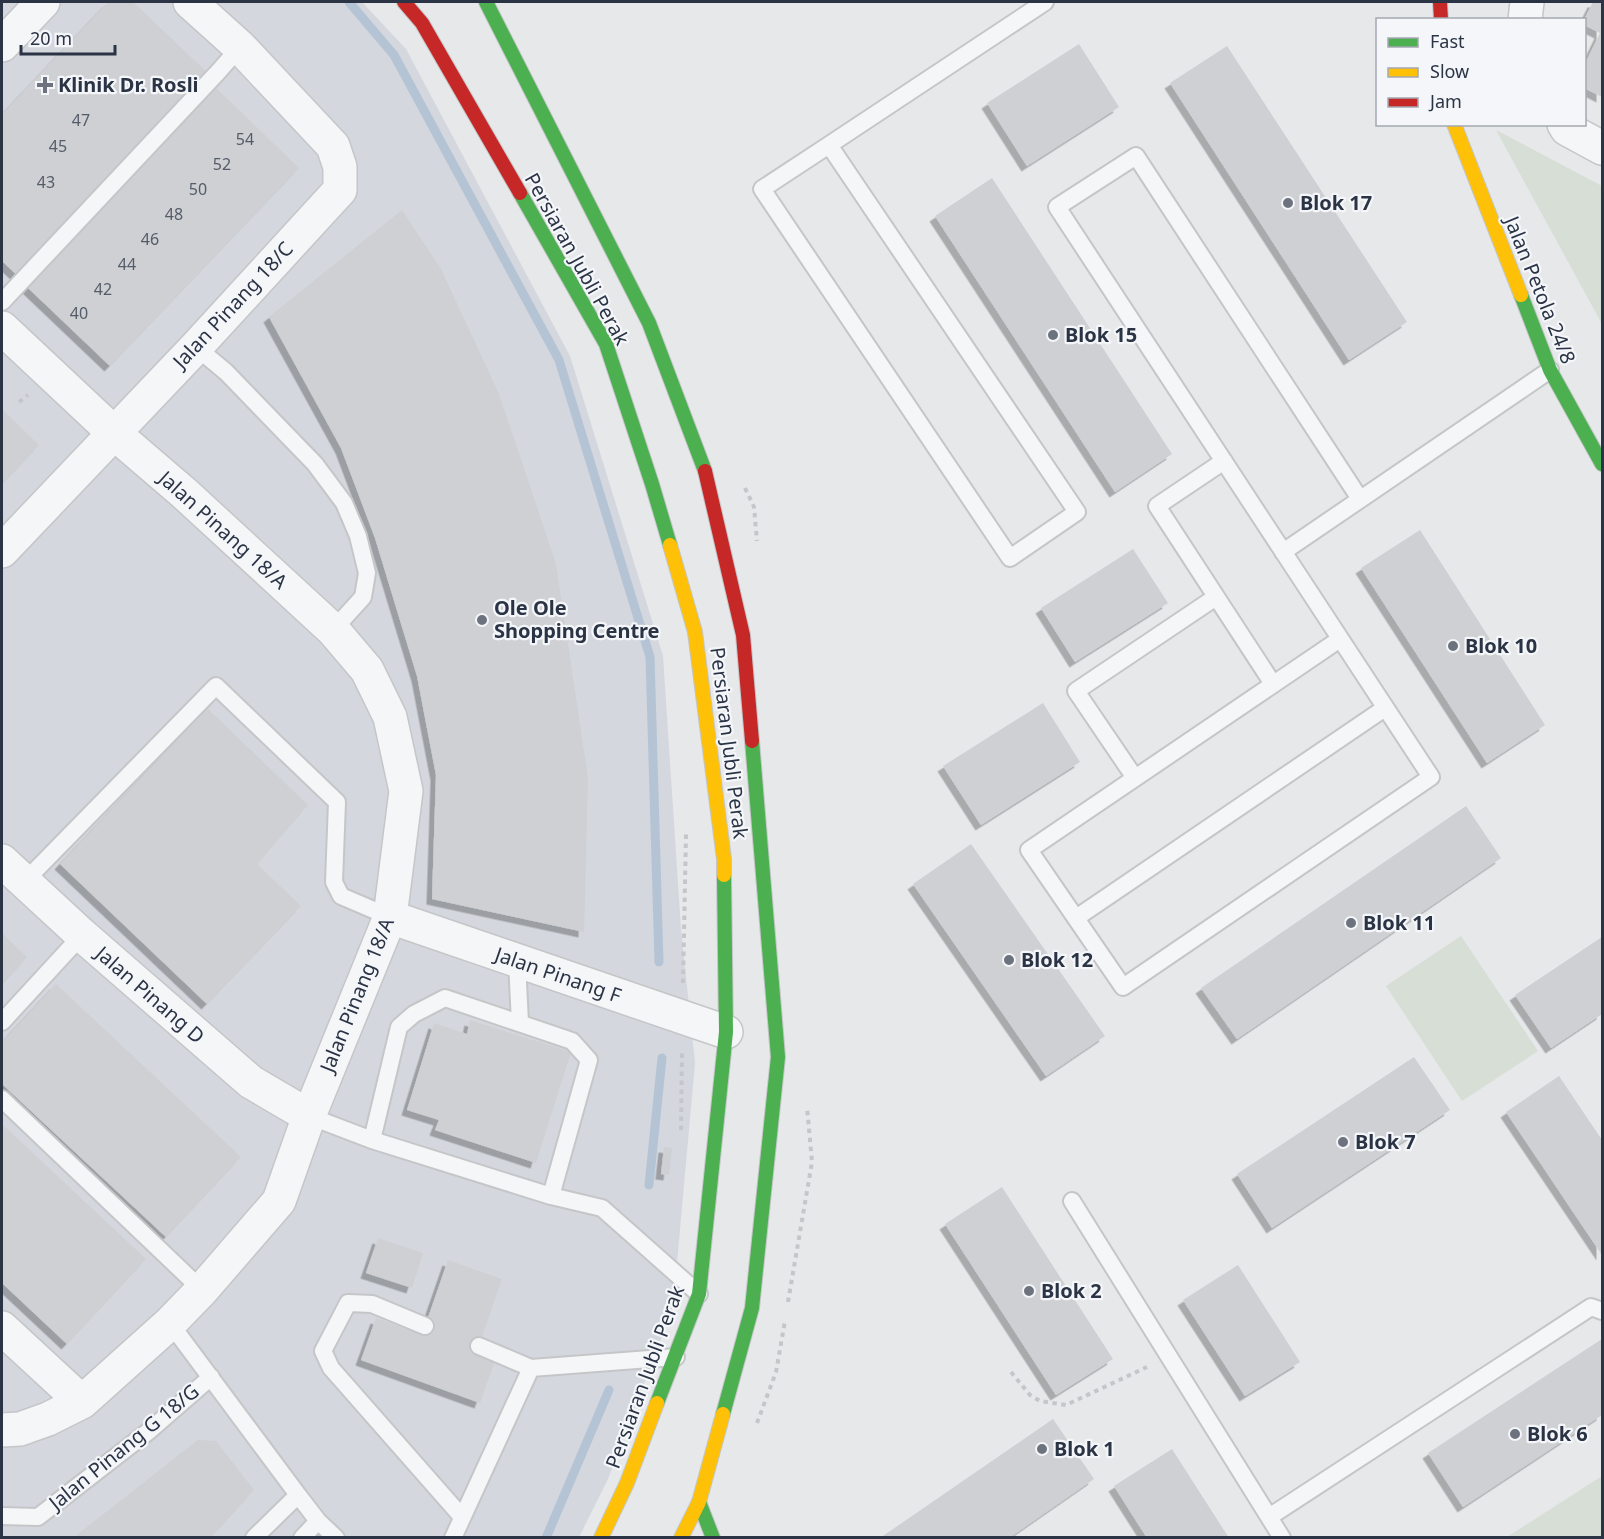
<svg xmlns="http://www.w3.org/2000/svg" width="1604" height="1539" viewBox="0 0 1604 1539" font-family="'Noto Sans',sans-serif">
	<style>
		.built { fill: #d4d7dd }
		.green { fill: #d6ded6 }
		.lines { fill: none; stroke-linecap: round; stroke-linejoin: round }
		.stream { stroke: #b4c4d5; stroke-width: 9 }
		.building { fill: #ced0d3; filter: url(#shadow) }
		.lane-casing { stroke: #c4c6c8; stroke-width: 20 }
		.street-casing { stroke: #c4c6c8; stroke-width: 36 }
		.fast-casing { stroke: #c4c6c8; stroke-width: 16 }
		.slow-casing { stroke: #c4c6c8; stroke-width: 16 }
		.jam-casing { stroke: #c4c6c8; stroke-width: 16 }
		.path { stroke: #c5c6ca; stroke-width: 4; stroke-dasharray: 4.5 4.5; stroke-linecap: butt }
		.lane { stroke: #f5f6f7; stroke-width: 16 }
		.street { stroke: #f5f6f7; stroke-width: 33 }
		.fast { stroke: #4caf50; stroke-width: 14 }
		.slow { stroke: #ffc107; stroke-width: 14 }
		.jam { stroke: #c62828; stroke-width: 14 }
		.poi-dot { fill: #6c737f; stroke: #f4f6f9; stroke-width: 2 }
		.labels { text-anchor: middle; stroke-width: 4.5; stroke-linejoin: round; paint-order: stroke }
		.number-label { font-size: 16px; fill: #545c69 }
		.poi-label { font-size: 20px; font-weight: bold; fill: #2b3445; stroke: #f4f6f9; text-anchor: start }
		.street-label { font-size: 20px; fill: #2b3445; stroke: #f4f6f9 }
	</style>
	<defs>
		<filter id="shadow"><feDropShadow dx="-5.5" dy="5.5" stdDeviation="0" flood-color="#0004"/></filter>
	</defs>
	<rect width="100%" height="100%" fill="#e6e8ea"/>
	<path class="built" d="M2 2H362L406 49 570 356 663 656 681 929 695 1063 673 1307 608 1479 579 1537 2 1538Z"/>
	<path class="green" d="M1496 130 1602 186V324Z
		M1461 936 1538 1051 1462 1101 1386 986Z
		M1602 1476V1537H1507Z"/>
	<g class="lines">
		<path class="stream" d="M349 2 394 55 559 360 650 657 659 962
			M649 1185 662 1058
			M546 1538 609 1390"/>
	</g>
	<path class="building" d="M108 2H133L210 75 18 276 2 261V114Z
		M1593 2H1602V97L1584 88V66L1600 33 1584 25V20Z
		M1079 44 1119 107 1027 166 987 103Z
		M1227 46 1407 322 1349 360 1170 83Z
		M214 86 299 168 110 366 25 285Z
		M992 178 1172 454 1115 492 935 216Z
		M402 210 441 269 499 394 556 564 588 778 584 932 432 899 436 775 417 676 375 538 341 448 269 317Z
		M2 409 39 445 2 484Z
		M1420 530 1545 725 1487 763 1361 568Z
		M1133 549 1168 603 1075 662 1041 608Z
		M1043 703 1080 762 981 825 943 766Z
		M207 708 308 805 257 864 301 906 207 1004 60 864Z
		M1466 806 1501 858 1237 1039 1201 988Z
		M971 844 1105 1036 1046 1076 913 884Z
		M2 933 27 957 2 985Z
		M1602 937V1014L1551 1048 1515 995Z
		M56 984 241 1157 166 1237 2 1084V1042Z
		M470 1020 571 1052 536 1163 435 1130 439 1120 407 1110 434 1023 467 1034Z
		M1414 1057 1450 1110 1272 1228 1237 1174Z
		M1559 1076 1602 1140V1255L1506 1112Z
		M2 1124 146 1259 67 1344 2 1283Z
		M664 1147 672 1148 669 1175 661 1174Z
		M1002 1187 1113 1359 1056 1395 945 1224Z
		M378 1238 423 1253 412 1288 366 1273Z
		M448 1260 502 1279 476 1354 495 1361 480 1403 361 1360 376 1318 422 1335Z
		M1238 1265 1300 1362 1245 1396 1183 1300Z
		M1602 1339V1415L1463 1507 1428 1453Z
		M1053 1419 1094 1479 1009 1538H880Z
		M198 1440 216 1441 254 1490 210 1538H73Z
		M1172 1449 1229 1538H1147L1114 1486Z"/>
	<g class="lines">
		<g class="lane-casing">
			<path id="lane" d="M829 145 1077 512 1010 558 762 189Z
				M829 145 1045 2
				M2 302 218 72 240 47
				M196 347 226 372 315 464 344 503 358 536 367 573 363 597 333 630
				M1224 461 1157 506 1273 684
				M1283 552 1550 370
				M1340 639 1029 850 1123 987 1431 777 1057 207 1136 156 1360 499
				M1135 778 1076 691 1216 597
				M24 882 216 686 337 802 334 882 341 896 390 917
				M1076 918 1385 708
				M517 961 520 1023
				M2 1022 82 935
				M2 1099 202 1290
				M309 1116 372 1140 551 1196 602 1208 699 1294
				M372 1140 399 1027 414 1014 445 998 572 1041 589 1060 551 1196
				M1072 1201 1282 1538
				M170 1323 298 1495 254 1538
				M425 1326 372 1304 348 1303 323 1351 331 1368 462 1517
				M479 1346 531 1368
				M298 1495 318 1521 336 1538
				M2 1516 38 1517 149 1431 211 1377
				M1269 1517 1591 1307 1602 1311
				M302 1538 318 1521
				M453 1538 531 1368 676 1357"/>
		</g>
		<g class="street-casing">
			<path id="street" d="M1525 20 1527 2
				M2 45 43 2
				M1564 124 1567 129 1602 148
				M2 328 114 433 184 493 333 630 367 670 390 717 406 791 390 917 309 1116 279 1201 202 1290 170 1323 82 1402 48 1419 20 1429 2 1430
				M2 551 196 347 340 190V167L333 146 240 47 190 2
				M2 861 82 935 251 1082 309 1116
				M390 917 726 1032
				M2 1328 82 1402"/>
		</g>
		<g class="fast-casing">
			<path id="fast" d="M486 2 649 323 705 471
				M520 193 606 344 652 484 670 545
				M1521 295 1550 370 1602 464
				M657 1403 699 1294 726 1032 724 875
				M723 1414 752 1308 778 1057 752 741
				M699 1502 713 1538"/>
		</g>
		<g class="slow-casing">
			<path id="slow" d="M1454 124 1521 295
				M670 545 695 632 724 859V875
				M601 1538 627 1483 657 1403
				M681 1538 699 1502 723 1414"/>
		</g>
		<g class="jam-casing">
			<path id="jam" d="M404 2 422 23 520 193
				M1440 2 1441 20
				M705 471 743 635 752 741"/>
		</g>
		<path class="path" d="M19 402 28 395
			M745 488 754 507 757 541
			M683 983 686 834
			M681 1130 682 1050
			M788 1302 812 1162 807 1107
			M1011 1372 1030 1395 1040 1401 1066 1405 1147 1367
			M757 1423 776 1372 785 1321"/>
		<use href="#lane" class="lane"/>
		<use href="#street" class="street"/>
		<use href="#fast" class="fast"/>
		<use href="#slow" class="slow"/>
		<use href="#jam" class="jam"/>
	</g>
	<g class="poi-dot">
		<path d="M42 76h6v6h6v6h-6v6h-6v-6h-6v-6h6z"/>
		<circle cx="1288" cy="203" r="6"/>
		<circle cx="1053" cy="335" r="6"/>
		<circle cx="482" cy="620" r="6"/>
		<circle cx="1453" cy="646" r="6"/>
		<circle cx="1351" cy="923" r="6"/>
		<circle cx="1009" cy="960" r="6"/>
		<circle cx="1343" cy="1142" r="6"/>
		<circle cx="1029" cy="1291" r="6"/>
		<circle cx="1515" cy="1434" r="6"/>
		<circle cx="1042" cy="1449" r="6"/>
	</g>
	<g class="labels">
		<g class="number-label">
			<text x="81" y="126">47</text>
			<text x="245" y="145">54</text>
			<text x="58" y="152">45</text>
			<text x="222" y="170">52</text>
			<text x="46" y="188">43</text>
			<text x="198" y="195">50</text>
			<text x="174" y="220">48</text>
			<text x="150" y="245">46</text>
			<text x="127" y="270">44</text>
			<text x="103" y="295">42</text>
			<text x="79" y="319">40</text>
		</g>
		<g class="poi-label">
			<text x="58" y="92">Klinik Dr. Rosli</text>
			<text x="1300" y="210">Blok 17</text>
			<text x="1065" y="342">Blok 15</text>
			<text x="494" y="615">Ole Ole<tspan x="494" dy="23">Shopping Centre</tspan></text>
			<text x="1465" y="653">Blok 10</text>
			<text x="1363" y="930">Blok 11</text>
			<text x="1021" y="967">Blok 12</text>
			<text x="1355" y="1149">Blok 7</text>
			<text x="1041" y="1298">Blok 2</text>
			<text x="1527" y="1441">Blok 6</text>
			<text x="1054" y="1456">Blok 1</text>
		</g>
		<g class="street-label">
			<text transform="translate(577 259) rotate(61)" y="7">Persiaran Jubli Perak</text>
			<text transform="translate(1540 290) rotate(68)" y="7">Jalan Petola 24/8</text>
			<text transform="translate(233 305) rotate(-47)" y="7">Jalan Pinang 18/C</text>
			<text transform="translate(223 530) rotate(42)" y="7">Jalan Pinang 18/A</text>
			<text transform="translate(729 743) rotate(83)" y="7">Persiaran Jubli Perak</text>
			<text transform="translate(558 975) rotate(19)" y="7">Jalan Pinang F</text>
			<text transform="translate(150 995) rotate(41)" y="7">Jalan Pinang D</text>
			<text transform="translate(357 995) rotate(-68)" y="7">Jalan Pinang 18/A</text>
			<text transform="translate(645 1377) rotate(-70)" y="7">Persiaran Jubli Perak</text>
			<text transform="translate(124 1447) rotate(-39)" y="7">Jalan Pinang G 18/G</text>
		</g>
	</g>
	<rect width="1604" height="1539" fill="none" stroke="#2b3445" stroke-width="6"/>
	<rect x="1376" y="18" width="210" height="108" fill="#f4f6f9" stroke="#a4a8b1" stroke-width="1.5"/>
	<rect x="1388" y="38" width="30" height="9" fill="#4caf50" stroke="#a4a8b1" stroke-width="1.5"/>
	<text x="1430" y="48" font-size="18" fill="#2b3445">Fast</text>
	<rect x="1388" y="68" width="30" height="9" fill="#ffc107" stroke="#a4a8b1" stroke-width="1.5"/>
	<text x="1430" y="78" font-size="18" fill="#2b3445">Slow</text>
	<rect x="1388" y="98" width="30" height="9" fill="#c62828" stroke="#a4a8b1" stroke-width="1.5"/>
	<text x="1430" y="108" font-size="18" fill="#2b3445">Jam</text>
	<path d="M21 45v9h94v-9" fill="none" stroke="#2b3445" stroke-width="3"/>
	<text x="30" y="45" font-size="18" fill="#2b3445" stroke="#f4f6f9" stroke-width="4.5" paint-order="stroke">20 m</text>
</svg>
